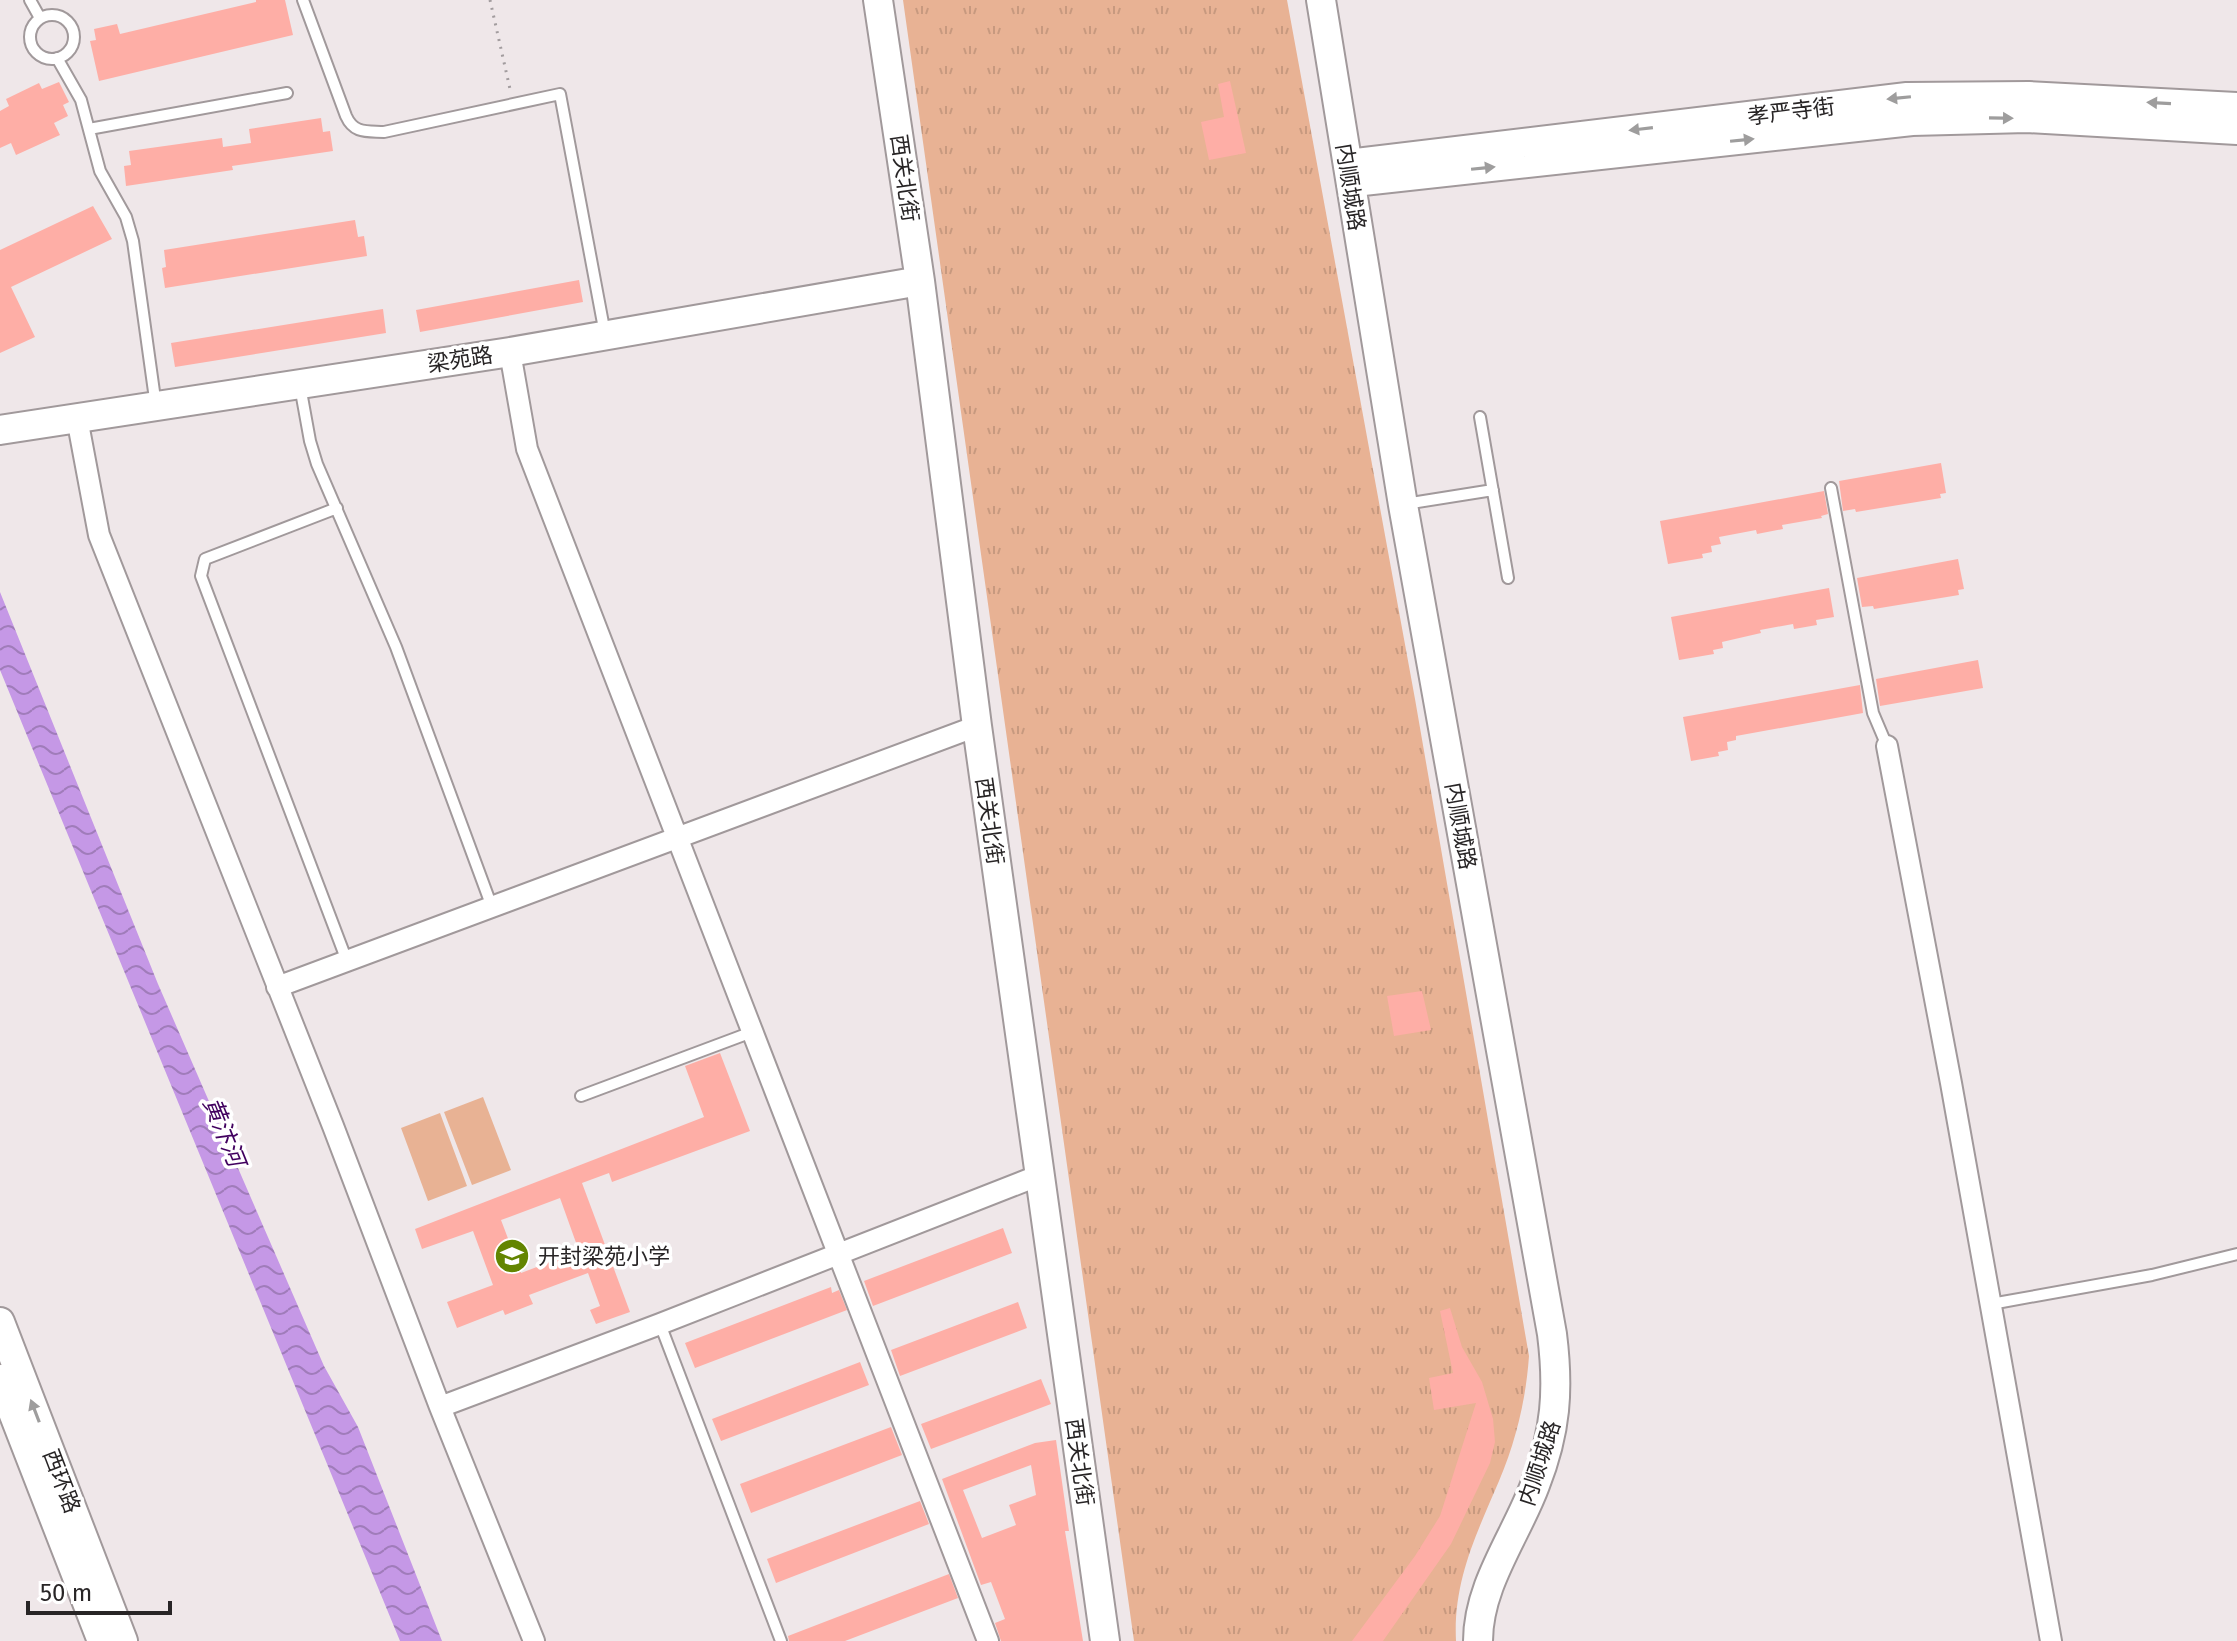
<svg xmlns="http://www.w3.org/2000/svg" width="2237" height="1641" viewBox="0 0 2237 1641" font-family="'Fira Sans','Noto Sans SC',sans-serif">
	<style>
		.park { fill: url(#park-tufts) }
		.pitch { fill: #e8b294 }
		.water { fill: url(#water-waves) }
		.building { fill: #feaea6; fill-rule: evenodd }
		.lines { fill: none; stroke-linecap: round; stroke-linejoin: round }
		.lane-casing { stroke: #a1999b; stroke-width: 14 }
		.street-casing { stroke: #a1999b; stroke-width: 24 }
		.secondary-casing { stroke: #a1999b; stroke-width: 32 }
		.path { stroke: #a29c9e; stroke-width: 3; stroke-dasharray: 2 6; stroke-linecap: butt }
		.lane { stroke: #fff; stroke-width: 10 }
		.street { stroke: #fff; stroke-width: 20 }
		.secondary { stroke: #fff; stroke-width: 28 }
		.oneway { fill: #9e9d9d }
		.labels { text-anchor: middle; stroke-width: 7; stroke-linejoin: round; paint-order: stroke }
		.street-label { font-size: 22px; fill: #282526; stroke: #fff }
		.poi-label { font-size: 22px; fill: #282526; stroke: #fff; text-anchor: start }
		.water-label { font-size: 24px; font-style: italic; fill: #41005f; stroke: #fff }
	</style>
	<defs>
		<pattern id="park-tufts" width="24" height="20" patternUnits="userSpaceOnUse" patternTransform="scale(2)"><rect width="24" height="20" fill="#e8b294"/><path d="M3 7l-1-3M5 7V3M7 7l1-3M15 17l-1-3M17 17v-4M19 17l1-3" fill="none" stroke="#c7997f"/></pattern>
		<pattern id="water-waves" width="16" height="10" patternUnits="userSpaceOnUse" patternTransform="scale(2)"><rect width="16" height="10" fill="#c598e6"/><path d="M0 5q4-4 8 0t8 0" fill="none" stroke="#a07cba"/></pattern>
	</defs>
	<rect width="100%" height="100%" fill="#efe7e9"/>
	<path class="park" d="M903 0H1287L1415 699 1529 1356C1526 1399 1516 1441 1499 1481 1476 1535 1453 1581 1456 1641H1134Z"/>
	<path class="pitch" d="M483 1097 511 1170 472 1185 444 1112Z
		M440 1113 467 1186 428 1201 401 1128Z"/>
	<path class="water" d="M0 592 158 984 324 1366 358 1427 442 1641H400L0 670Z"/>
	<path class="building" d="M256 0H285L293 35 99 81 90 41 96 40 94 29 117 24 120 34 256 2Z
		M1230 81 1246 153 1209 160 1201 122 1224 117 1218 84Z
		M59 82 69 102 63 105 68 116 54 123 60 135 16 155 11 143 0 148V111L9 106 6 99 39 83 42 89Z
		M321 118 323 132 330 131 333 151 232 166 233 170 126 186 124 166 131 165 129 151 222 138 223 147 251 143 249 129Z
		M93 206 112 239 11 287 35 337 0 353V250Z
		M355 220 358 237 364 236 367 256 165 288 162 268 166 267 164 250Z
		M579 280 583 302 420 332 416 310Z
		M383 309 386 333 175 367 171 343Z
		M1941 463 1946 493 1940 494 1941 498 1856 512 1855 509 1843 511 1839 481Z
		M1824 491 1828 514 1821 516 1822 518 1782 525 1783 529 1757 534 1756 530 1719 537 1721 544 1711 546 1712 552 1702 554 1703 558 1668 564 1660 521Z
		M1958 559 1964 589 1958 590 1959 595 1874 609 1873 606 1862 607 1857 578Z
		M1829 588 1834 617 1816 620 1817 625 1794 629 1793 624 1760 630 1761 633 1722 642 1723 648 1713 650 1714 654 1679 660 1671 617Z
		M1978 660 1983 688 1880 706 1876 679Z
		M1860 685 1863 713 1736 736V740L1727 742 1728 750 1718 752 1719 756 1691 761 1683 717Z
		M1422 991 1431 1030 1394 1036 1387 996Z
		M720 1053 750 1131 612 1182 609 1173 582 1183 630 1312 596 1324 590 1310 600 1306 588 1273 529 1295 533 1304 505 1315 503 1310 457 1328 447 1302 493 1285 473 1231 422 1249 415 1229 704 1117 685 1066ZM560 1198 579 1251 521 1273 501 1220Z
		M1003 1228 1012 1253 873 1306 864 1281Z
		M831 1287 832 1293 839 1290 847 1310 695 1368 685 1343Z
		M1018 1302 1027 1328 900 1376 891 1350Z
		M1450 1308 1462 1347 1482 1382 1493 1419 1495 1442 1490 1463 1451 1544 1383 1641H1352L1415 1556 1440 1516 1476 1403 1434 1410 1429 1378 1453 1373 1440 1311Z
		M860 1362 869 1385 721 1441 712 1419Z
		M1041 1379 1051 1404 931 1449 921 1424Z
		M891 1427 902 1455 751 1513 740 1484Z
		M1056 1440 1069 1531H1065L1083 1641H1001L995 1623 1005 1619 991 1582 981 1585 942 1479 1035 1443ZM1031 1465 1036 1495 1009 1505 1016 1525 982 1538 963 1490Z
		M920 1501 929 1524 776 1583 767 1559Z
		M949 1574 958 1598 845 1641H789L788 1636Z"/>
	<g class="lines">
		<g class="lane-casing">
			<path id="lane" d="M30 0 40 18
				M303 0 346 116C354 134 367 131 384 132L560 94 605 334
				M30 37a22 22 0 1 1 44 0a22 22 0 1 1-44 0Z
				M57 58 81 100 100 171 126 217 133 241 156 406
				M89 129 287 93
				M300 386 310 441 317 464 396 647 492 907
				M1480 417 1508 578
				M1831 488 1873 713 1887 746
				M1405 504 1493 490
				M337 508 205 559 201 576 347 961
				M581 1096 752 1032
				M1991 1304 2152 1275 2237 1254
				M660 1324 781 1641"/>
		</g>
		<g class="street-casing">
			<path id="street" d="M510 352 527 449C680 847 837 1243 988 1641
				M77 418 99 535 333 1126 440 1407 534 1641
				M1887 746 1951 1083 2051 1641
				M277 987 977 726
				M440 1407 660 1324 1040 1175"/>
		</g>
		<g class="secondary-casing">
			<path id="secondary" d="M878 0 920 281 977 726 1105 1641
				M1321 0 1403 505 1552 1334C1559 1390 1556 1432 1535 1485 1516 1536 1478 1585 1478 1641
				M1348 164 1907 97 2029 96 2237 107
				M1363 181 1912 121 2027 118 2237 130
				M0 430 510 352 920 281
				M0 1322 123 1641
				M0 1379 102 1641"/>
		</g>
		<path class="path" d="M490 0 510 89"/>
		<use href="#lane" class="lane"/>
		<use href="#street" class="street"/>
		<use href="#secondary" class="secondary"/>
	</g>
	<defs><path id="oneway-solid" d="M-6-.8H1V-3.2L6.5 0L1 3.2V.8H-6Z" transform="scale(2)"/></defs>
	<g class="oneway">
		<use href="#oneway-solid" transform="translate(1899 98) rotate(174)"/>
		<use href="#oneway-solid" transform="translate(2159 103) rotate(-177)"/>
		<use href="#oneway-solid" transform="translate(2001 118) rotate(1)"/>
		<use href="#oneway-solid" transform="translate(1641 129) rotate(173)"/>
		<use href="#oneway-solid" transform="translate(1742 140) rotate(-6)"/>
		<use href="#oneway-solid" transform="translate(1483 168) rotate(-6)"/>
		<use href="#oneway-solid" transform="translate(35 1411) rotate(-111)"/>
	</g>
	<defs>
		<g id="school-disc" transform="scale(1.8)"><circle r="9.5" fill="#638500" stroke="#fff"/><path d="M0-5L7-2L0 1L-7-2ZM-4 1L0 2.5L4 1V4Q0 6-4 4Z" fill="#fff"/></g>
	</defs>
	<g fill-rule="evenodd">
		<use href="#school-disc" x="512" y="1256"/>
	</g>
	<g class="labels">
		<g class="street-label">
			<text transform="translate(1791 111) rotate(-7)" y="8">孝严寺街</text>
			<text transform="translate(905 178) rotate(82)" y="8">西关北街</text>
			<text transform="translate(1351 187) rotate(81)" y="8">内顺城路</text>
			<text transform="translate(460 359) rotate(-9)" y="8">梁苑路</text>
			<text transform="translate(990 821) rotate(82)" y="8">西关北街</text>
			<text transform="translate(1461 826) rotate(80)" y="8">内顺城路</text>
			<text transform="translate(1080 1462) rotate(82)" y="8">西关北街</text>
			<text transform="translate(1539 1463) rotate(-72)" y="8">内顺城路</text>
			<text transform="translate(62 1481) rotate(69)" y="8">西环路</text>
		</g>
		<g class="poi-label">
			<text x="538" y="1264">开封梁苑小学</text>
		</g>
		<g class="water-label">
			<text transform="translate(224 1132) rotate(68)" y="8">黄汴河</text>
		</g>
	</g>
	<path d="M28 1601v12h142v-12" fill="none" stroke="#282526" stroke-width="4"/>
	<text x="40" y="1601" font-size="24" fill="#282526" stroke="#ffffff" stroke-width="6" paint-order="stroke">50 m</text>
</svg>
